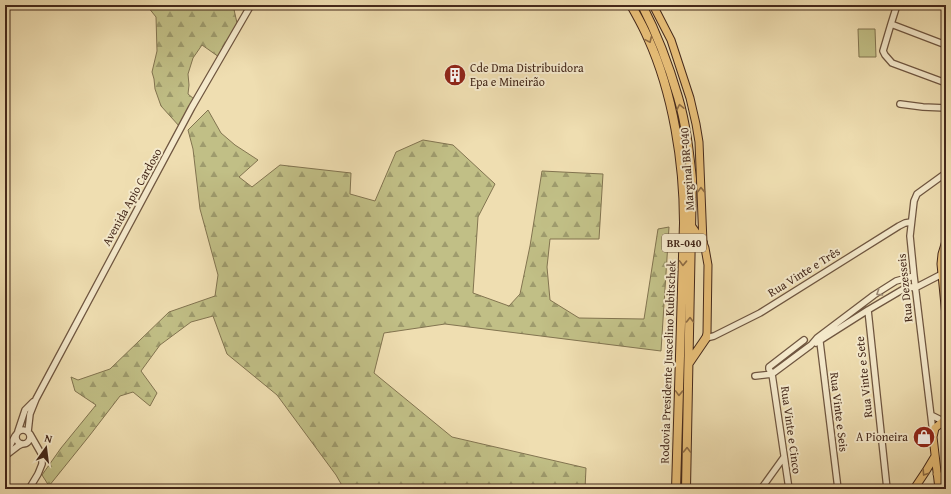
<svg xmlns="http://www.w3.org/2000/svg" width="951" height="494" viewBox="0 0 951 494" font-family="'Gentium Book Plus',serif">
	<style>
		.forest { fill: url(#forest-firs); stroke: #827450 }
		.pitch { fill: #c1bf86; stroke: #827450 }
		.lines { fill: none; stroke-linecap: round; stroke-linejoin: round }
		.minor-casing { stroke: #6f5640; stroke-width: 8 }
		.major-casing { stroke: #44281a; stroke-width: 9 }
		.highway-casing { stroke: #44281a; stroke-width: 10 }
		.minor { stroke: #f5eacc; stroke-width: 5.5 }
		.major { stroke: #e8bf78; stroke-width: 7 }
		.highway { stroke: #e8bf78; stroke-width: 8 }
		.oneway { stroke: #8e6c44 }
		.oneway2 { stroke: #9c8973 }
		.labels { text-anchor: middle; stroke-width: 4; stroke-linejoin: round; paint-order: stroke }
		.shield { fill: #f5eacc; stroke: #79624f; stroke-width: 1 }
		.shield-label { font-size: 11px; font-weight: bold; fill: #44281a }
		.poi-label { font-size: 12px; fill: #44281a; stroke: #f5eacc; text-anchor: start }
		.street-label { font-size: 12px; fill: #44281a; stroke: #f5eacc }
	</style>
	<defs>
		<pattern id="forest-firs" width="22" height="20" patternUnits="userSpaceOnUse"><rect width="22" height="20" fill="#c1bf86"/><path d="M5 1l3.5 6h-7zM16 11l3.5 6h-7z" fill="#9e9b6d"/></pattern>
	</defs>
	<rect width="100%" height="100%" fill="#efdeb1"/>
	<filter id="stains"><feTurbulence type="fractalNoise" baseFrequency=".005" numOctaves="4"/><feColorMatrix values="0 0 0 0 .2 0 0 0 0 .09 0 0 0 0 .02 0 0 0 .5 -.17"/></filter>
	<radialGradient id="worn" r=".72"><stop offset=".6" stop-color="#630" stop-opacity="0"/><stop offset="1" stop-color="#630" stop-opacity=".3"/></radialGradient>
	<path class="forest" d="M149 5H233L237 23 219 57 202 45 193 58 188 74 189 85 188 94 194 99 180 127 161 106 155 89 154 79 152 72 157 51 156 17 148 7Z
		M208 110 221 133 235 145 258 160 239 177 252 187 280 165 351 173 350 194 375 201 396 152 423 140 453 145 495 184 478 217 473 293 509 306 520 294 530 246 542 171 603 174 599 239H550L547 267 550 300 579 318 644 319 658 229 669 227 661 351 445 324 384 333 374 373 452 437 586 468 585 489H344L336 475 277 395 227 354 213 316 191 322 160 345 141 371 157 393 150 406 133 392 120 396 90 435 49 486 42 475 61 448 96 405 75 391 71 377 78 380 110 369 169 312 215 296 218 275 200 209 193 149 188 130Z"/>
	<path class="pitch" d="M858 29H875L876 57H859Z"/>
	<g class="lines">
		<g class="minor-casing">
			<path id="minor" d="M897 5 891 24 883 51 885 55 892 63 946 83
				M939 5 946 8
				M891 24 946 45
				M900 104 923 107 946 108
				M868 310 887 489
				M706 338 714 336 760 313 899 226 905 223 911 222
				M817 338 820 342 838 489
				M816 343 868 310 907 287H911L915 288 942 274
				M755 376 772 374 811 345 817 338 874 295 896 281 914 276
				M931 415 943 421
				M16 437a7 7 0 1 1 14 0a7 7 0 1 1-14 0Z
				M18 431 25 410 33 402
				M28 432 30 414 36 399 192 107 251 5
				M933 433 914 276 910 236 914 201 917 194 946 173
				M5 455 15 436
				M5 456 18 446 22 444
				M29 489 38 474 42 464V455L30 434
				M761 489 784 457
				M789 489 772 374 769 369V367L804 340"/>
		</g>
		<g class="major-casing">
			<path id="major" d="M653 5 671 40 690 98 696 124 699 142 703 243 705 248 708 265 707 333 706 338
				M946 241 942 254 941 264 946 316
				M937 474 946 481
				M914 489 926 471 935 456
				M939 489 933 437 935 428 946 419"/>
		</g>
		<g class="highway-casing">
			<path id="highway" d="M631 5C637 16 643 26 648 38 673 93 684 163 684 223L676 489
				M642 5C657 34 669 66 678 97 686 124 689 152 692 179L686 489
				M691 226 703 243
				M689 363 706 338"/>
		</g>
		<use href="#minor" class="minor"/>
		<use href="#major" class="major"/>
		<use href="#highway" class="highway"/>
	</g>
	<defs><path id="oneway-chevron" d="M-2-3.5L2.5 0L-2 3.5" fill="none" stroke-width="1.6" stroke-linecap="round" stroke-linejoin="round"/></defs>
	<g class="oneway">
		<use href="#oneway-chevron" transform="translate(649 40) rotate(66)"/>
		<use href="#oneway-chevron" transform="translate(680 107) rotate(-102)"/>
		<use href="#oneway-chevron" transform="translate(701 190) rotate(-92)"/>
		<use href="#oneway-chevron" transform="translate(683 263) rotate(92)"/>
		<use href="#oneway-chevron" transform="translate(690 320) rotate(-89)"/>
		<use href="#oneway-chevron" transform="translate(679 393) rotate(92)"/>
		<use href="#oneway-chevron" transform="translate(687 450) rotate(-89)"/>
		<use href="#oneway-chevron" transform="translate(925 473) rotate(123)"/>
	</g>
	<use class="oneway2" href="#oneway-chevron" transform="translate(879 293) rotate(147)"/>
	<defs>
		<g id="building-disc" transform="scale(1.15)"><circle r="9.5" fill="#8f2418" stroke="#f5eacc"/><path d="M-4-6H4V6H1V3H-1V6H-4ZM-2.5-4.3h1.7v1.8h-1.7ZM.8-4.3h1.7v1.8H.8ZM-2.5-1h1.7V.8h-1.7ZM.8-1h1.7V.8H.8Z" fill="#fff"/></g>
		<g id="shop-disc" transform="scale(1.15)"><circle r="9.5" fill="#8f2418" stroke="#f5eacc"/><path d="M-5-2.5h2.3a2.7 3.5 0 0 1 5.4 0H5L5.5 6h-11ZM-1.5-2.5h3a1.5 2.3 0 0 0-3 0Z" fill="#fff"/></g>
	</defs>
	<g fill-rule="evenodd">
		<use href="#building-disc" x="455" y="75"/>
		<use href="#shop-disc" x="924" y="437"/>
	</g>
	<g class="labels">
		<rect class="shield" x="662" y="234" width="44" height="18" rx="3"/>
		<g class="shield-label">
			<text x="684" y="247">BR-040</text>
		</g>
		<g class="poi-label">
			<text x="470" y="72">Cde Dma Distribuidora<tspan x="470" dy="14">Epa e Mineirão</tspan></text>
			<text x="908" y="441" text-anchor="end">A Pioneira</text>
		</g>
		<g class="street-label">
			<text transform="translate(687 169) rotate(-94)" y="4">Marginal BR-040</text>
			<text transform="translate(132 197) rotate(-61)" y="4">Avenida Apio Cardoso</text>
			<text transform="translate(804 272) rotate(-32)" y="4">Rua Vinte e Três</text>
			<text transform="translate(905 288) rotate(-96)" y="4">Rua Dezesseis</text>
			<text transform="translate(668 362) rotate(-88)" y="4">Rodovia Presidente Juscelino Kubitschek</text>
			<text transform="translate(864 377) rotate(-96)" y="4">Rua Vinte e Sete</text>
			<text transform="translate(839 412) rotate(83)" y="4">Rua Vinte e Seis</text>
			<text transform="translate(791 430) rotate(82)" y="4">Rua Vinte e Cinco</text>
		</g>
	</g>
	<rect width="951" height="494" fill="none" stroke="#efdeb1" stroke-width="20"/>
	<rect x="6" y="6" width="939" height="482" fill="none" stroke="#44281a" stroke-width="2"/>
	<rect x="10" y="10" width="931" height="474" fill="none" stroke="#44281a"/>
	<g transform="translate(46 448) rotate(14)" stroke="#f5eacc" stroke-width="3" paint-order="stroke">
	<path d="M0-3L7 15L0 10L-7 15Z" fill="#44281a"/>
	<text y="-6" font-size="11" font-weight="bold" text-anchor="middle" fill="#44281a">N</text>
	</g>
	<rect width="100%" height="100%" filter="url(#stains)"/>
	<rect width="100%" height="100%" fill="url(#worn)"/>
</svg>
